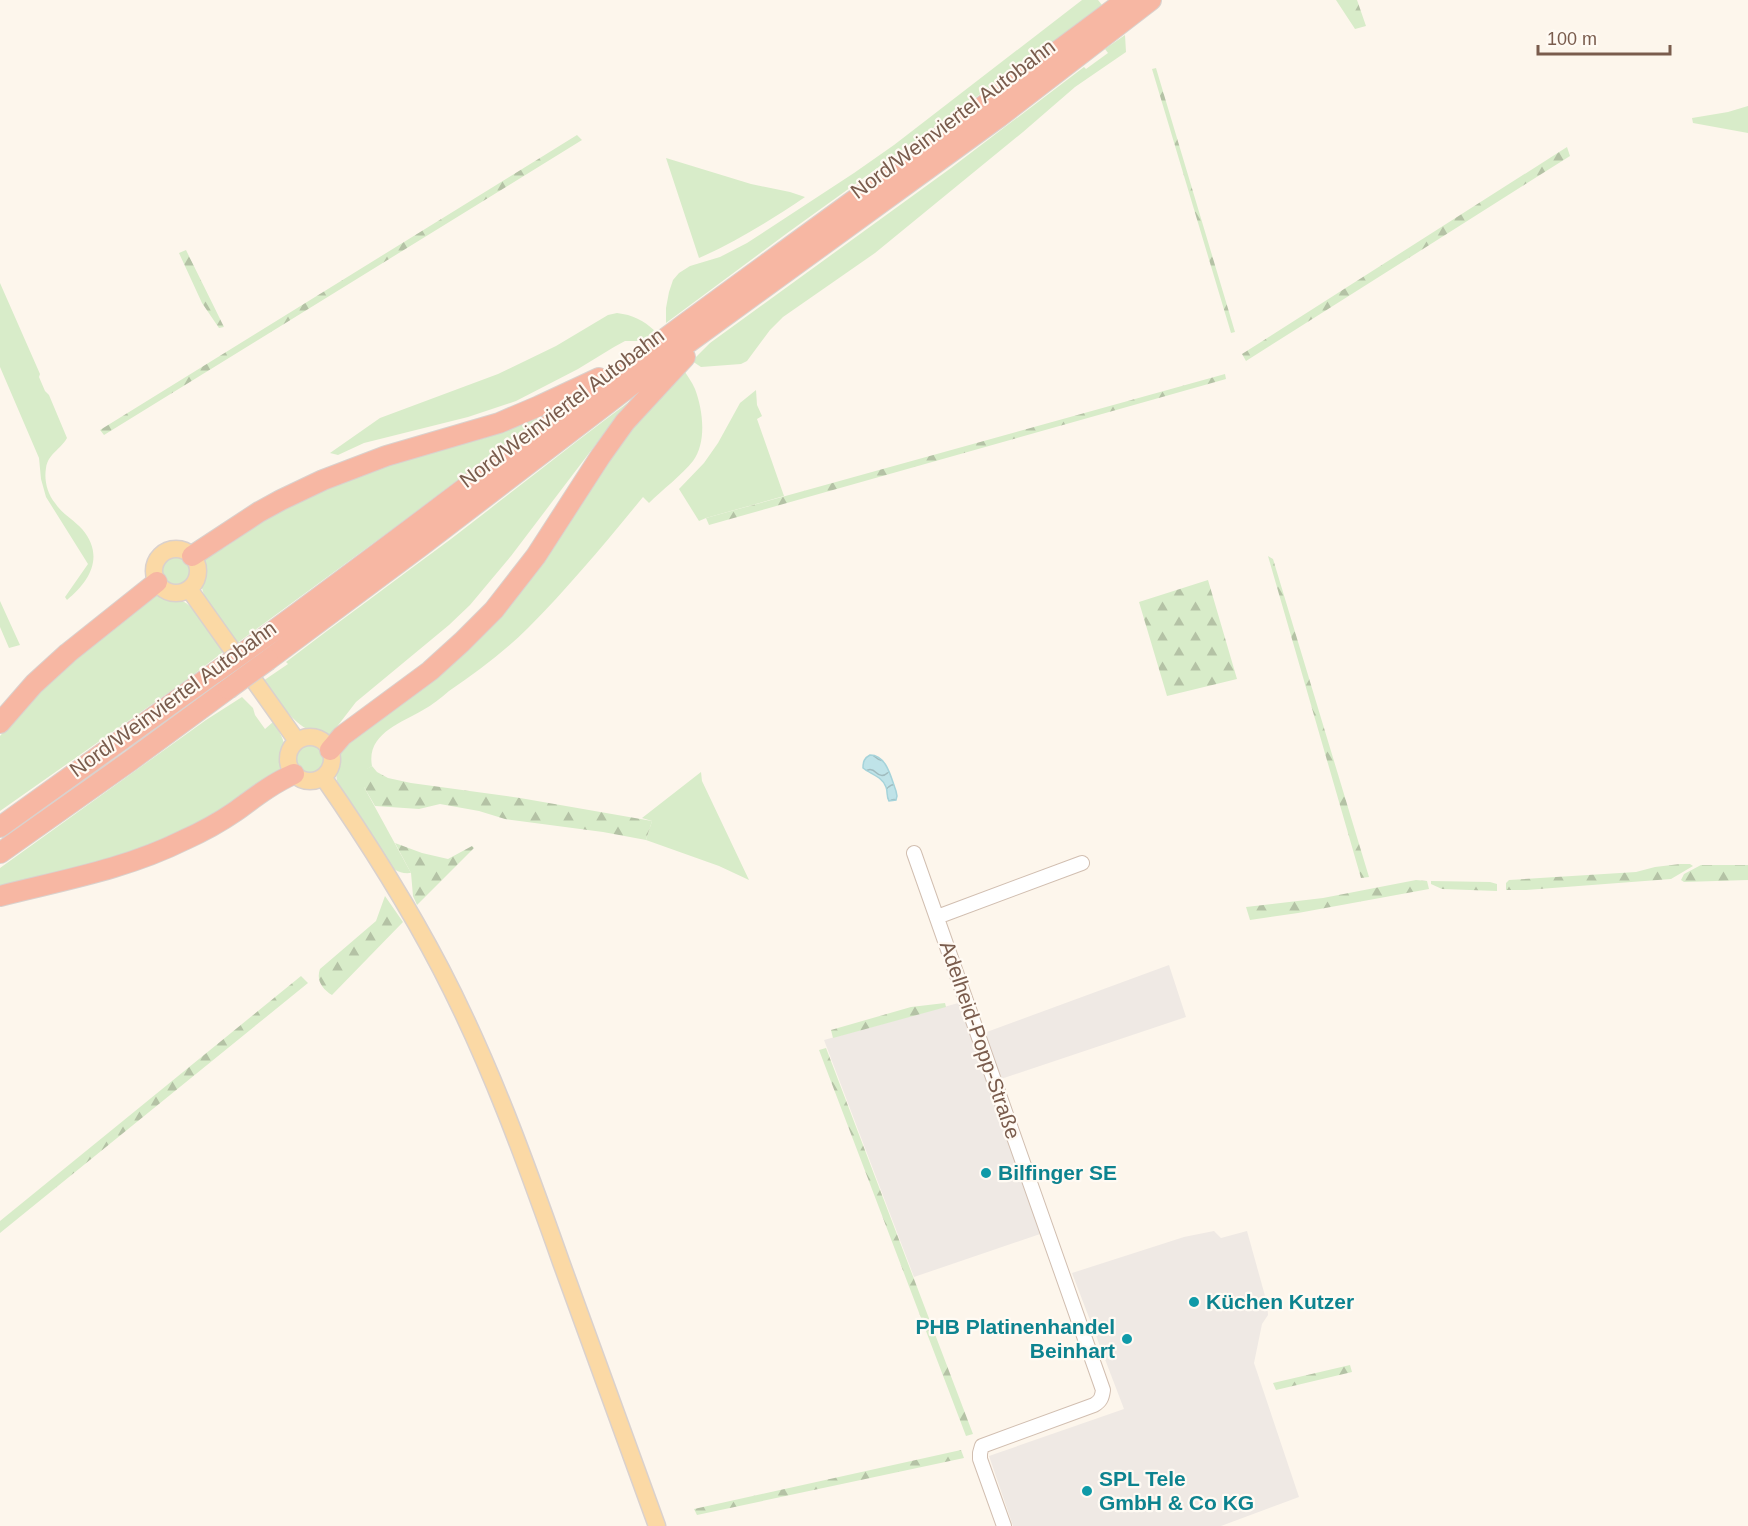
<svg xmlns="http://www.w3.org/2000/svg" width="1748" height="1526" viewBox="0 0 1748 1526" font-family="Arial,sans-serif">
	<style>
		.industrial { fill: #efe9e4 }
		.grass { fill: #d8ecc9 }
		.forest { fill: url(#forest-firs) }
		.water { fill: url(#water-waves); stroke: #a5d3da; stroke-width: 1.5 }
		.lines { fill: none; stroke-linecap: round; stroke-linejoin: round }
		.minor-casing { stroke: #d1beb0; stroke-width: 16 }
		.major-casing { stroke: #dad1cd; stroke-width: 19 }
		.highway-casing { stroke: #dad1cd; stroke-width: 22 }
		.minor { stroke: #fff; stroke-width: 14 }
		.major { stroke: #fbd9a5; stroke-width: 16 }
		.highway { stroke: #f7b7a3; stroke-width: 20 }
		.highway-bridge-casing { stroke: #dad1cd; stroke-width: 22; stroke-linecap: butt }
		.highway-bridge { stroke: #f7b7a3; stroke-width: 20 }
		.culture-dot { fill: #0f9aa8; stroke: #fffaf3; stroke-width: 2 }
		.labels { text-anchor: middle; stroke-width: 4.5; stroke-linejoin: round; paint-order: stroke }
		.street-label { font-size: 21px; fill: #7a5c4d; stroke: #fffaf3 }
		.culture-label { font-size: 21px; font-weight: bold; fill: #0d838f; stroke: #fffaf3; text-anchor: start }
	</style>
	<defs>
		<pattern id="forest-firs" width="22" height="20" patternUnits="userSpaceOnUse" patternTransform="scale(1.5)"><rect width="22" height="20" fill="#d8ecc9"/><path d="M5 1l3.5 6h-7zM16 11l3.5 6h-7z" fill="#b4c2a5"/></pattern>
		<pattern id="water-waves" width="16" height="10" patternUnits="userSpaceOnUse" patternTransform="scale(1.5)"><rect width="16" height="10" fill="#bfe3e8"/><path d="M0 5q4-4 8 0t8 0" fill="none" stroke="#a0bbbe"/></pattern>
	</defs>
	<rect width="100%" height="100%" fill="#fdf6ec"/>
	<path class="industrial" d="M1169 965 1186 1017 1001 1079 984 1033Z
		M962 1002 1043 1233 914 1277 824 1040Z
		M1214 1231 1221 1238 1247 1231 1267 1303 1268 1315 1262 1324 1254 1363 1299 1497 1221 1526H1013L989 1456 1124 1409 1072 1273 1184 1237Z"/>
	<path class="grass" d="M1082 0H1098L1102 5 1057 39 790 231 666 323V308L669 292 673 280 679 273 690 266 720 257 747 243 854 173 894 145Z
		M1125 35 1126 52 1075 87 1023 132 875 253 783 317 770 330 747 361 741 364 701 367 692 361 710 343 951 168 1084 67 1086 69 1108 53 1105 49Z
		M1748 106V133L1693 123 1692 118 1728 112Z
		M666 158 751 184 790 192 805 197C771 220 736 242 699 258Z
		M0 283 40 374 39 377 45 391 49 395 67 438C60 450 48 454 46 468 44 480 47 493 55 503 61 513 74 520 82 529 105 556 90 581 67 600L65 597 88 564 46 497 41 479 39 458 0 367Z
		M617 313C633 315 643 320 655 331L642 341H625L614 347 578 369 516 401 468 417 364 443 338 455 330 453 380 418 498 374 556 346 608 315Z
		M683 369C687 375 692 382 695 389 703 410 707 442 693 461 683 474 661 491 649 503L643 497C606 542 569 587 528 628 504 652 477 672 449 691 441 698 432 705 423 710 401 723 366 734 372 766L364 771V787L411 873C398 874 394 870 386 860L337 781C335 771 337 753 343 745L428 680 609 455Z
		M646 389 615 419 511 556 470 605 449 625 356 702 329 737C322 731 314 733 307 729 289 719 276 697 263 681L288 664 286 662C341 620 396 580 451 539 516 489 580 438 646 389Z
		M756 390 757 405 762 416 757 419 784 496 706 518 699 521 679 489 704 463 718 443 740 403Z
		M548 412 394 528 236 644C225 628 209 611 203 592 199 580 208 574 201 560L212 552 224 548 249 531 257 523 318 490 379 467 485 438 531 421Z
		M161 571a15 15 0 1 1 30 0a15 15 0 1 1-30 0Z
		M157 593C166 599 171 597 180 600 197 606 213 637 223 652L185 681 0 811V736L29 701 75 656Z
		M0 601 20 645 9 648 0 627Z
		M242 697 253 708 255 715 265 729 273 722C277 728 281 734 283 740 286 750 278 755 284 770L269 779 263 780 254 785 225 809 143 851 0 889V868L206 720Z
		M294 758a15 15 0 1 1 30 0a15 15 0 1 1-30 0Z
		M701 772 702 781 749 880 719 866 646 840 652 821 642 818Z"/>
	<path class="forest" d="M1336 0H1357L1366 26 1355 29Z
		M1156 68 1235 332 1231 333 1152 69Z
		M577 135 582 140 104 435 100 430Z
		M1567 147 1570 156 1246 361 1242 354Z
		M186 250 224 327 219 328 202 303 179 253Z
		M1225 374 1226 379 709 525 706 518Z
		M1268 556 1273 559 1369 877 1361 878Z
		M1208 580 1237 679 1167 696 1139 602Z
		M372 766 377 772 388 778 411 783 520 798 652 821 646 840 603 832 505 819 479 811 440 804 419 809 375 806 364 787V770Z
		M395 843 422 853 448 859 472 846 474 848 417 905 413 896 411 873Z
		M1680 864H1690L1693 866 1671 879 1526 890H1506V883L1509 880 1636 872 1655 867Z
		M1701 865H1748V880L1684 882 1681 880 1684 874Z
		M1416 880 1427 881 1429 889 1298 913 1250 920 1246 907 1323 898Z
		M1431 881 1490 882 1497 884V891L1442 889 1431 884Z
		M385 896 403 922 332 995C322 989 316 980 320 969L376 921Z
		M301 976 308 983 0 1233V1221Z
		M945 1003 946 1007 833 1038 831 1030 911 1007Z
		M826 1048 973 1434 966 1436 819 1050Z
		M1350 1365 1352 1372 1276 1390 1273 1383Z
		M961 1450 964 1458 697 1515 694 1509Z"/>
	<path class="water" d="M870 755C887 755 891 778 896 791L897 796 896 800 889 801C886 796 888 792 886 787 883 777 870 774 863 768 863 762 864 758 870 755Z"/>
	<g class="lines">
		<g class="minor-casing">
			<path id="minor" d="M914 853 1103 1390C1102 1397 1101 1401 1094 1405L982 1446 980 1453V1459L1004 1526
				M937 917 1082 863"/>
		</g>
		<g class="major-casing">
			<path id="major" d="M154 571a22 22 0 1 1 44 0a22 22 0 1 1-44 0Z
				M189 589 297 741
				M288 759a22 22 0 1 1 44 0a22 22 0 1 1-44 0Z
				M323 777C366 839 406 902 441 969 490 1063 526 1163 561 1262 593 1350 625 1438 657 1526"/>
		</g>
		<g class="highway-casing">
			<path id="highway" d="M192 556 259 512 281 500 323 480 386 456 499 423 539 406 599 378
				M257 643C383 551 506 456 632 363 796 241 963 123 1126 0
				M268 660 421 546 659 364 999 117 1151 0
				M0 723 34 684 68 653 157 582
				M330 750 342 736 430 671 462 642 494 610 536 556 600 457 625 422 685 357
				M0 827 216 672
				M0 853 130 761 228 689
				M0 896C63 880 126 869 184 840 202 832 220 822 236 811 255 797 273 783 294 774"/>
		</g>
		<use href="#minor" class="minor"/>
		<use href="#major" class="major"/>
		<use href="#highway" class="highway"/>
		<g class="highway-bridge-casing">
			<path id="highway-bridge" d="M216 672 257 643
				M228 689 268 660"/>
		</g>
		<use href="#highway-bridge" class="highway-bridge"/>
	</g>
	<g class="culture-dot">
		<circle cx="986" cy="1173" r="6"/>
		<circle cx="1194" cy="1302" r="6"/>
		<circle cx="1127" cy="1339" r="6"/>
		<circle cx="1087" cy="1491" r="6"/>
	</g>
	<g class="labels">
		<g class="street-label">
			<text transform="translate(953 119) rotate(-37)" y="7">Nord/Weinviertel Autobahn</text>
			<text transform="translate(562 408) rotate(-37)" y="7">Nord/Weinviertel Autobahn</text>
			<text transform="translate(173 699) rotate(-36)" y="7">Nord/Weinviertel Autobahn</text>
			<text transform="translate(980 1040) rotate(71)" y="7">Adelheid-Popp-Straße</text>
		</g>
		<g class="culture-label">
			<text x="998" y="1180">Bilfinger SE</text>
			<text x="1206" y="1309">Küchen Kutzer</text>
			<text x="1115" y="1334" text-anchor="end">PHB Platinenhandel<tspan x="1115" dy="24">Beinhart</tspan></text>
			<text x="1099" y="1486">SPL Tele<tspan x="1099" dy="24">GmbH &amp; Co KG</tspan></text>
		</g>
	</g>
	<path d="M1538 45v9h132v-9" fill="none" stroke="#7a5c4d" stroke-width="3"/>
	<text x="1547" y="45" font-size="18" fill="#7a5c4d" stroke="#fffaf3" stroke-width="4.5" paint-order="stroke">100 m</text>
</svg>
